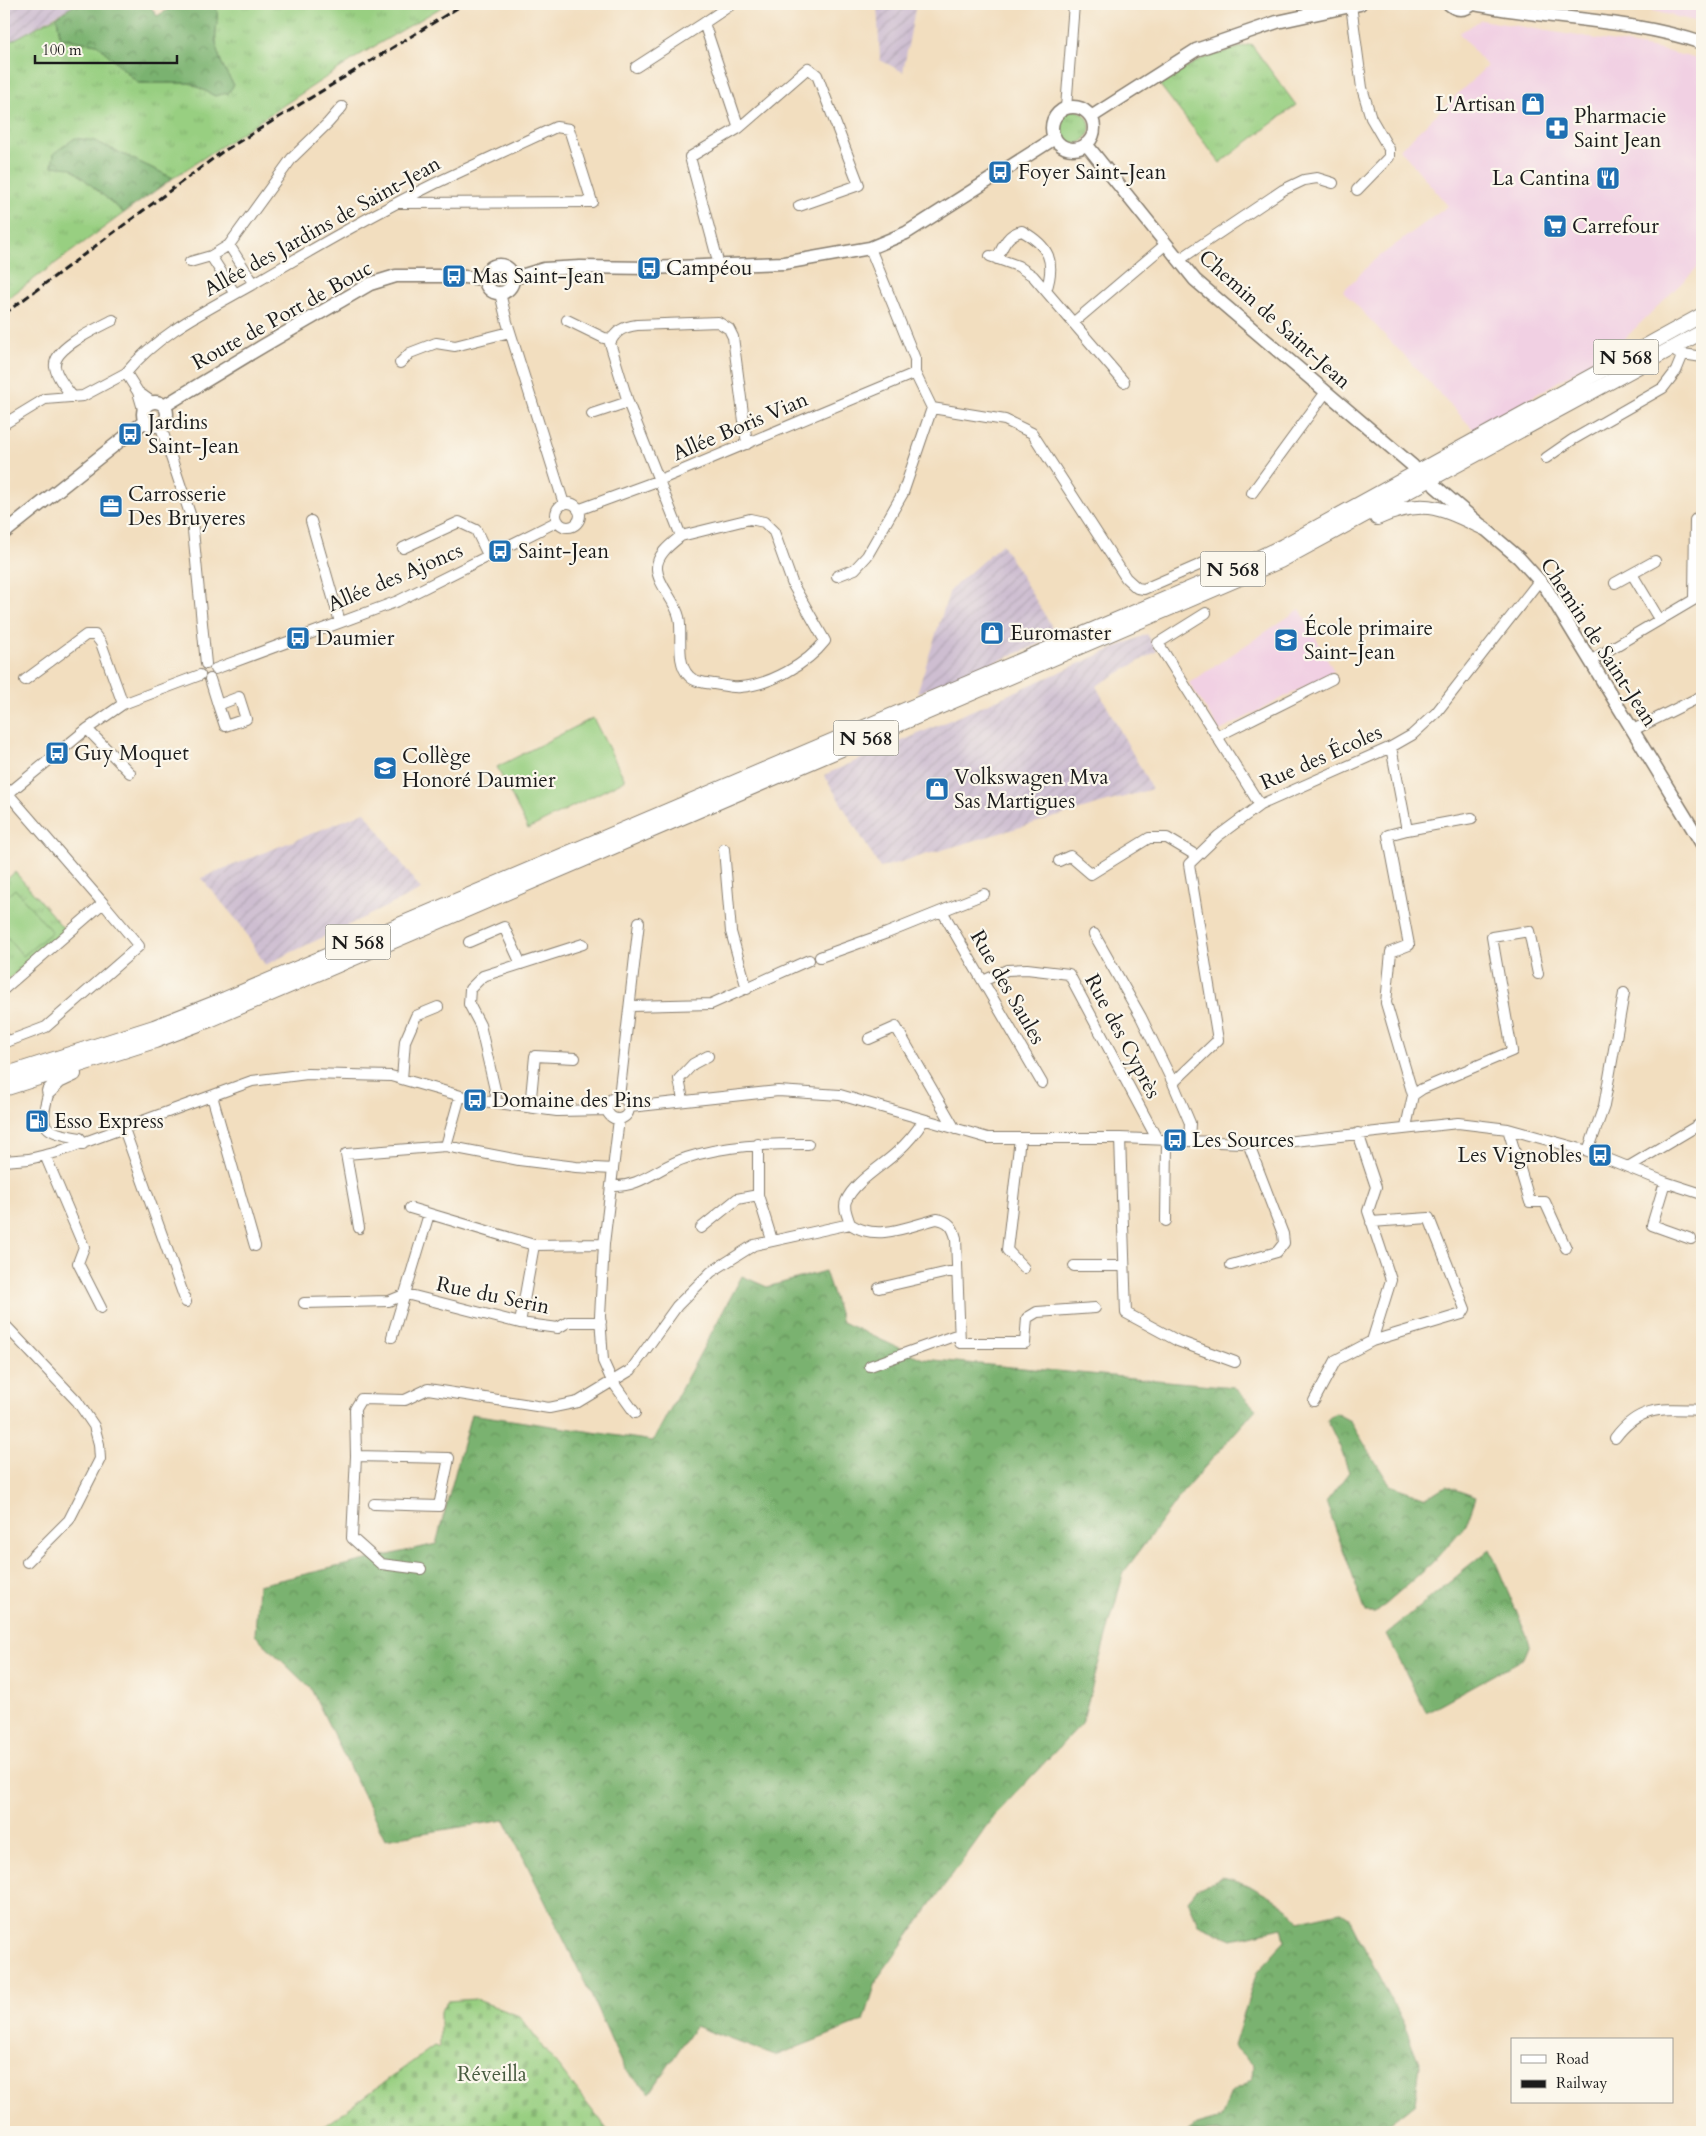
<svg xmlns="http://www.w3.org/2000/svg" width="1706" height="2136" viewBox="0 0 1706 2136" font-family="Cardo,serif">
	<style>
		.built { fill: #f1d0e3 }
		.industrial { fill: url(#industrial-furrows) }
		.grass { fill: url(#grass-tufts); stroke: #5a764e }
		.forest { fill: url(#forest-crowns); stroke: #4b6746 }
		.cemetery { fill: url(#cemetery-stones); stroke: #5a764e }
		.pitch { fill: #98cf81; stroke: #5a764e }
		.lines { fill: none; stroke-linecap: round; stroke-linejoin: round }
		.minor-casing { stroke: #877d6e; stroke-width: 12 }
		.major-casing { stroke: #877d6e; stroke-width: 15 }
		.highway-casing { stroke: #877d6e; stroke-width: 16 }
		.minor { stroke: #fff; stroke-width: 10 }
		.major { stroke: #fff; stroke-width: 12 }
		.highway { stroke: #fff; stroke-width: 14 }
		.rail { stroke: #1c1c1c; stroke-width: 3; stroke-dasharray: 8 4; stroke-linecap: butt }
		.labels { text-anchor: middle; stroke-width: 4.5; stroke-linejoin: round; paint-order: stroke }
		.shield { fill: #fbf7ec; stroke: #5f5e5a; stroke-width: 1 }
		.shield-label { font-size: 20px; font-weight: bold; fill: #1c1c1c }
		.poi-label { font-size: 21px; fill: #1c1c1c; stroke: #fbf7ec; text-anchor: start }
		.street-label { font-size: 21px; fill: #1c1c1c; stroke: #fbf7ec }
		.park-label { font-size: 21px; fill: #475b3f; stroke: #fbf7ec }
	</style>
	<defs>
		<pattern id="industrial-furrows" width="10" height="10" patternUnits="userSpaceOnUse" patternTransform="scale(1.25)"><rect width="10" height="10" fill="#cebed1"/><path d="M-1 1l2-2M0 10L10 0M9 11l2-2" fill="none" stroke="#b0a3b3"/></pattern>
		<pattern id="grass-tufts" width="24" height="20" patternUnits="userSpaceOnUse" patternTransform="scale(1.25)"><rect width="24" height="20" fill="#98cf81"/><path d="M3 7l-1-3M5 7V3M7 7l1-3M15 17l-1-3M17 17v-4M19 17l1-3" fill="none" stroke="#82b16f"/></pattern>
		<pattern id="forest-crowns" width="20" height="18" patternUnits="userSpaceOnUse" patternTransform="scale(1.25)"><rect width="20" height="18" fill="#7ab26f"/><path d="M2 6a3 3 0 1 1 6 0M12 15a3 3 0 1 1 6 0" fill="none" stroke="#63905a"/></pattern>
		<pattern id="cemetery-stones" width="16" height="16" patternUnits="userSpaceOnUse" patternTransform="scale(1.25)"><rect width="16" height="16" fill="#98cf81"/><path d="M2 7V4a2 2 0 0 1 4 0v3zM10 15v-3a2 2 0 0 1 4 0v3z" fill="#82b16f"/></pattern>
	</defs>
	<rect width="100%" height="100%" fill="#fbf7ec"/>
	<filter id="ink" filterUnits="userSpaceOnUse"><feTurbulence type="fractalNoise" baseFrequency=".02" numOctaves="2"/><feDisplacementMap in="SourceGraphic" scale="10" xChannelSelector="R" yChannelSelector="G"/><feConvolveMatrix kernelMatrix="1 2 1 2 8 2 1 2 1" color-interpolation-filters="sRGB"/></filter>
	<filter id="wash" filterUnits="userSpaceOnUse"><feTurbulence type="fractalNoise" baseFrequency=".0096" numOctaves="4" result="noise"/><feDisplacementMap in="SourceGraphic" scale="20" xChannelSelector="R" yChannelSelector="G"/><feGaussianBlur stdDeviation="1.12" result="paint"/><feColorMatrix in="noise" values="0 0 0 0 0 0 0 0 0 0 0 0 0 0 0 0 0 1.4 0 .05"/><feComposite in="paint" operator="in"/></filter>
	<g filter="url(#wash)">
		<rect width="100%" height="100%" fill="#f2debf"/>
		<path class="built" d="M1644 4H1702V23L1645 9Z
			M1481 20 1657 49 1702 60V263L1616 347 1475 431 1343 291 1373 261 1448 206 1400 149 1487 66 1459 33Z
			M1300 609 1334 671 1220 731 1189 683Z"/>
		<path class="industrial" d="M4 4H76L4 45Z
			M877 4H916L903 72 880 60Z
			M1002 544 1058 637 917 693 950 590Z
			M1147 634 1157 651 1096 686 1152 789 880 868 824 775Z
			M365 812 421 890 265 965 240 924 201 878Z"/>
		<path class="grass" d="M215 4H447L363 53 173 178 95 141 71 168 124 213 4 301V45L57 16 60 38 97 44 138 83H190L215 96 234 85C226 73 217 57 216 42 214 27 221 20 215 4Z
			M1251 44 1296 105 1220 163 1159 84 1201 59Z
			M1056 127a17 17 0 1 1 34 0a17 17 0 1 1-34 0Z
			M15 872 65 930 4 983V882Z"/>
		<path class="forest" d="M76 4H149L157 16 178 4H215C221 20 214 27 216 42 217 57 226 73 234 85L228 93 215 96 190 83H138L97 44 60 38 57 16Z
			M75 138 95 141 173 178 124 213 71 168 52 166 54 153Z
			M825 1271 842 1322 923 1359 1234 1387 1256 1409 1182 1493 1124 1572 1082 1723 996 1814 877 1979 864 2021 775 2056 695 2026 650 2093 624 2069 591 1995 505 1820 385 1839 311 1689 255 1635 258 1585 436 1544 471 1414 653 1441 742 1276 767 1287Z
			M1335 1413 1350 1421 1390 1485 1426 1498 1445 1486 1476 1497 1466 1525 1432 1563 1375 1613H1366L1326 1502 1349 1472 1340 1447 1327 1420Z
			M1490 1549 1530 1644 1524 1658 1426 1712 1386 1634Z
			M1222 1877C1245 1881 1286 1902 1300 1921L1340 1912 1349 1918 1405 2027 1420 2065 1415 2104 1379 2132H1187L1196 2125 1221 2118 1231 2093 1252 2079 1253 2065 1234 2046 1257 1971 1285 1941 1282 1928 1232 1939 1198 1924 1188 1900 1197 1889Z"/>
		<path class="cemetery" d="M475 1999 519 2016 609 2132H316L434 2046 440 2048V2012L447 2001Z"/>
		<path class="pitch" d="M593 718 625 780 528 829 497 767Z
			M15 889 52 932 23 956 4 933V899Z"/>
	</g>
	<g filter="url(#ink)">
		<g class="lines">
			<g class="minor-casing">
				<path id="minor" d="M1305 4 1313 14
					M1351 5 1362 88 1371 118 1389 149V157L1357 190
					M704 23 732 4
					M636 67 704 23 739 128 690 157 719 265
					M1066 108 1074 4
					M739 128 808 68 817 75 859 185 799 206
					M229 245 254 284
					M211 256 235 294
					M990 256 1018 266 1033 276 1124 382
					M997 259C1003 246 1007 234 1022 231 1049 246 1056 261 1046 291
					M1179 260 1283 190 1304 180 1317 178 1333 183
					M190 262 211 256 229 245 292 158 328 123 342 107
					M500 293 507 322 564 504
					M567 320 604 338 612 339
					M1073 323 1166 244
					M1677 353 1702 357
					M400 363 410 353 436 343 455 346 510 332
					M138 392 126 373C158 333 209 309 253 284 313 249 373 214 436 183 476 164 516 146 556 127L569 129 592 202 399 203
					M73 397C66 388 57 378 55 367 52 348 98 328 113 320
					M932 408 1005 420 1032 433 1126 578 1137 588 1144 589 1206 562
					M143 409 138 392 152 402
					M592 414 628 402
					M4 424 45 399 83 396 126 373
					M160 424 192 520 206 664
					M1546 458 1572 440 1663 388 1676 371 1683 354
					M1252 493 1326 392
					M556 515a12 12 0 1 1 24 0a12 12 0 1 1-24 0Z
					M578 510 657 481 915 373V359L870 248
					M311 521 340 622
					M681 536C671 544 656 555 657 569 658 585 675 600 679 617 683 634 675 662 689 676 694 682 706 683 714 684 722 685 732 688 740 687 770 685 807 664 825 641L793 585 774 532 764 522 750 519 681 536 628 402 610 343C616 330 624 327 637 325L718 322 729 329 733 337 747 444
					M403 548 459 522 476 530 489 557
					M1632 574 1659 619
					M837 576 855 569 867 556 903 493 932 408 915 373
					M1615 583 1655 561
					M1694 598 1695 520 1702 513
					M1206 613 1158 643 1260 805
					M1590 661 1702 595
					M215 669 398 601 558 521
					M210 679 218 705 239 697 246 719 225 726 218 705
					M25 680 86 635H95L101 643 123 704
					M87 729 130 773
					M1633 730 1702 696
					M1218 736 1332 679
					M1391 747 1407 830 1388 835 1409 945 1391 952 1386 1003 1413 1095
					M4 789 103 903 4 989
					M4 797 87 729 123 704 200 675
					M1407 830 1472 818
					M724 849 731 932 747 989
					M1059 861 1070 856 1091 874 1149 838H1167L1197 856
					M942 911 1042 1083
					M1094 934 1141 1017 1173 1083
					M469 942 504 927 521 964
					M820 957 887 933 984 894
					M983 981 1007 970 1027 969 1069 974 1157 1139
					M631 1006 711 1004 809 960
					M4 1038 9 1041 46 1027 139 946 103 903
					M869 1039 896 1027 955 1129
					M402 1079 405 1041 416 1016 438 1007
					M49 1091C38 1130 43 1131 80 1138L83 1144
					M212 1096 255 1246
					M607 1108a11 11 0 1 1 22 0a11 11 0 1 1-22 0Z
					M619 1097 639 922
					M683 1100 679 1079 693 1064 708 1056
					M495 1103 496 1094 480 1025 469 1004 470 989 483 976 583 944
					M530 1107 535 1056 575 1058
					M630 1107 778 1091 840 1095 988 1138H1120L1267 1144 1458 1123 1508 1129 1588 1151 1665 1182 1702 1194
					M619 1119 604 1244 600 1316 603 1361 612 1381 635 1413
					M923 1121C916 1133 907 1143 896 1153 881 1167 854 1182 846 1201 843 1208 848 1217 850 1224 877 1242 909 1226 937 1219 949 1221 953 1227 956 1238L960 1343H1025L1027 1318 1037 1312 1095 1308
					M1406 1127 1413 1095 1422 1089 1512 1051 1492 937 1529 931 1538 974
					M124 1129 186 1302
					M1508 1129 1530 1202H1545L1566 1248
					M1358 1133 1376 1187 1368 1211 1391 1280 1372 1341
					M1020 1138 1007 1250 1024 1268
					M1120 1138 1126 1313 1178 1341 1235 1362
					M1189 1140 1190 1123 1173 1083 1218 1040 1189 864 1218 836 1260 805 1391 747 1412 735 1436 713 1539 581
					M758 1144V1195L772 1240
					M446 1146 519 1160 576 1167 613 1169
					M1588 1151 1604 1106 1624 993
					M45 1155 84 1247 78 1263 101 1308
					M4 1161 29 1159 58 1152 252 1081 307 1074 391 1076 475 1100 557 1111 607 1110
					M1628 1167 1702 1123
					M1665 1182 1652 1225 1691 1239
					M611 1186C641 1188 659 1166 686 1158 724 1145 768 1144 808 1144
					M410 1208 534 1245 604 1244
					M1166 1221 1167 1140
					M359 1228 346 1154 446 1146 460 1096
					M701 1228 737 1199 758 1195
					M1231 1265 1277 1252 1284 1243 1283 1234 1248 1143
					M1074 1266H1124
					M879 1288 957 1270
					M304 1303 389 1301 406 1294 520 1323 558 1328 568 1322H601
					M520 1323 534 1245
					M4 1324 77 1401 94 1426 99 1444 100 1459 69 1520 27 1562
					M392 1337 429 1214
					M870 1366 959 1334
					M1314 1401 1336 1360 1372 1341 1462 1314 1465 1309 1429 1218 1371 1222
					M1615 1438C1640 1404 1665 1409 1702 1410
					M356 1456 449 1458 439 1506 374 1504
					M421 1569 381 1564 352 1538 356 1456 355 1409 361 1399 405 1400 428 1389 549 1408 578 1402 631 1370 677 1306 711 1272 754 1245 850 1224"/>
			</g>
			<g class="major-casing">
				<path id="major" d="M1449 4C1457 11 1465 10 1473 4
					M1474 4C1549 20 1629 18 1702 43
					M1052 128a21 21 0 1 1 42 0a21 21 0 1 1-42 0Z
					M1091 117 1196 50 1277 22 1360 4
					M1086 144 1195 280 1413 466
					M485 279a14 14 0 1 1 28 0a14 14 0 1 1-28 0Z
					M514 278 544 269 580 267 649 268 784 263 870 248 906 233 1055 138
					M143 414a12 12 0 1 1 24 0a12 12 0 1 1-24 0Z
					M164 406 263 346 370 284 396 276H454L485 279
					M1435 486 1519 558 1546 588 1702 844
					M4 533 145 421"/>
			</g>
			<g class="highway-casing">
				<path id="highway" d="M1377 518C1424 497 1441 508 1484 528
					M4 1075 154 1027 225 999 1224 574 1283 546 1702 315
					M4 1089 155 1041 212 1019 1280 561 1702 332
					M49 1091 59 1081 74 1074"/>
			</g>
			<use href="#minor" class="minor"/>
			<use href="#major" class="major"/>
			<use href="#highway" class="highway"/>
			<path class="rail" d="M4 314 222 152 464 4"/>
		</g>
	</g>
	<defs>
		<g id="shop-square" transform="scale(1.25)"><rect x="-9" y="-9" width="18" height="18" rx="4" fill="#1f6fb2" stroke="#fbf7ec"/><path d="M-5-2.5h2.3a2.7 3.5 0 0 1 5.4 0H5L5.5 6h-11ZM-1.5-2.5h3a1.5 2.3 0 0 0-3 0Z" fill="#fff"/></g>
		<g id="pharmacy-square" transform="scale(1.25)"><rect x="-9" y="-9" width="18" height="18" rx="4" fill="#1f6fb2" stroke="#fbf7ec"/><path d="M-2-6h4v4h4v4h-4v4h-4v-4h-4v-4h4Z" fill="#fff"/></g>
		<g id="bus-square" transform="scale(1.25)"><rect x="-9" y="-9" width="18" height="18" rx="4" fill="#1f6fb2" stroke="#fbf7ec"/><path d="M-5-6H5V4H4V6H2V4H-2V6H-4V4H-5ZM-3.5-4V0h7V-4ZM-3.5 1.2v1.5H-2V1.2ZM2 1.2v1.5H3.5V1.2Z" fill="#fff"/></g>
		<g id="restaurant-square" transform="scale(1.25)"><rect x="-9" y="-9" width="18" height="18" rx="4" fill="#1f6fb2" stroke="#fbf7ec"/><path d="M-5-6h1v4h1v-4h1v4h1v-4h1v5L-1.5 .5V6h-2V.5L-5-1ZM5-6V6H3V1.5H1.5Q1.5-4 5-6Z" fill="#fff"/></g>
		<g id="supermarket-square" transform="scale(1.25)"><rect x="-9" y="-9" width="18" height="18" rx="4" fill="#1f6fb2" stroke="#fbf7ec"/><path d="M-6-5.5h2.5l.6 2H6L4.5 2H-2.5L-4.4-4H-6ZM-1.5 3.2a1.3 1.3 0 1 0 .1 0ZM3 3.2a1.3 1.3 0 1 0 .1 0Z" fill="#fff"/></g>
		<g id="office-square" transform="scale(1.25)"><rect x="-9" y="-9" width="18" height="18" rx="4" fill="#1f6fb2" stroke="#fbf7ec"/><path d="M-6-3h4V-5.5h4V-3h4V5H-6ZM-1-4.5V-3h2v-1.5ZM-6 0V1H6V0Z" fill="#fff"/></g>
		<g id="school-square" transform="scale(1.25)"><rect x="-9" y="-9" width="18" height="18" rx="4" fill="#1f6fb2" stroke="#fbf7ec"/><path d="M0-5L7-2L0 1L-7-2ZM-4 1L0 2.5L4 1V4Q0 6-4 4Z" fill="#fff"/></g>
		<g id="fuel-square" transform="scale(1.25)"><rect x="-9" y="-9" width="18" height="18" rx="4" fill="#1f6fb2" stroke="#fbf7ec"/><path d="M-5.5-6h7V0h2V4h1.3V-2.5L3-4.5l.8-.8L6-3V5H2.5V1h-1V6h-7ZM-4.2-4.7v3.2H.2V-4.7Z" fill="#fff"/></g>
	</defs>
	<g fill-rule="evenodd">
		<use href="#shop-square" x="1533" y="104"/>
		<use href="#pharmacy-square" x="1557" y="128"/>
		<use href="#bus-square" x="1000" y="172"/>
		<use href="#restaurant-square" x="1608" y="178"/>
		<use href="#supermarket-square" x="1555" y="226"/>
		<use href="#bus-square" x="649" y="268"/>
		<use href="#bus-square" x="454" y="276"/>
		<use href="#bus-square" x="130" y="434"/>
		<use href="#office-square" x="111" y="506"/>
		<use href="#bus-square" x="500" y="551"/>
		<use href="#shop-square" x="992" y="633"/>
		<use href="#bus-square" x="298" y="638"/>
		<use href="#school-square" x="1286" y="640"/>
		<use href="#bus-square" x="57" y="753"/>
		<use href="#school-square" x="385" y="768"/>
		<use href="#shop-square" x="937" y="789"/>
		<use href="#bus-square" x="475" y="1100"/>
		<use href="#fuel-square" x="37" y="1121"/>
		<use href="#bus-square" x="1175" y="1140"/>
		<use href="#bus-square" x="1600" y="1155"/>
	</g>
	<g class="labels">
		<g class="shield">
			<rect x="1593.5" y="339.5" width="65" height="35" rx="4"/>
			<rect x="1200.5" y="551.5" width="65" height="35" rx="4"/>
			<rect x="833.5" y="720.5" width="65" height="35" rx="4"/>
			<rect x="325.5" y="924.5" width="65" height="35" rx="4"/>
		</g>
		<g class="shield-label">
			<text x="1626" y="364">N 568</text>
			<text x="1233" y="576">N 568</text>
			<text x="866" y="745">N 568</text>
			<text x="358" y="949">N 568</text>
		</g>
		<g class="poi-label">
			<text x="1516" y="111" text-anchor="end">L'Artisan</text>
			<text x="1574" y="123">Pharmacie<tspan x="1574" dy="24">Saint Jean</tspan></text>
			<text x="1018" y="179">Foyer Saint-Jean</text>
			<text x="1590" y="185" text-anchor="end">La Cantina</text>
			<text x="1572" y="233">Carrefour</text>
			<text x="666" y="275">Campéou</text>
			<text x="472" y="283">Mas Saint-Jean</text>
			<text x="148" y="429">Jardins<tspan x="148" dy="24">Saint-Jean</tspan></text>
			<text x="128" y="501">Carrosserie<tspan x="128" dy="24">Des Bruyeres</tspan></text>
			<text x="518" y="558">Saint-Jean</text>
			<text x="1304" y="635">École primaire<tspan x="1304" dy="24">Saint-Jean</tspan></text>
			<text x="1010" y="640">Euromaster</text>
			<text x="316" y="645">Daumier</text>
			<text x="74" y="760">Guy Moquet</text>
			<text x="402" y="763">Collège<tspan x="402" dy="24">Honoré Daumier</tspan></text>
			<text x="954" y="784">Volkswagen Mva<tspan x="954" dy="24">Sas Martigues</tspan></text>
			<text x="492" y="1107">Domaine des Pins</text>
			<text x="54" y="1128">Esso Express</text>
			<text x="1192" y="1147">Les Sources</text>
			<text x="1582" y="1162" text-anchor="end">Les Vignobles</text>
		</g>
		<g class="street-label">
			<text transform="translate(322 226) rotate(-29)" y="7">Allée des Jardins de Saint-Jean</text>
			<text transform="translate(282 315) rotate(-29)" y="7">Route de Port de Bouc</text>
			<text transform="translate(1275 319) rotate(42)" y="7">Chemin de Saint-Jean</text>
			<text transform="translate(740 426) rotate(-23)" y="7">Allée Boris Vian</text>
			<text transform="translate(395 577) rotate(-23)" y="7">Allée des Ajoncs</text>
			<text transform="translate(1599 642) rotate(57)" y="7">Chemin de Saint-Jean</text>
			<text transform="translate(1321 757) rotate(-24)" y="7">Rue des Écoles</text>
			<text transform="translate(1008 987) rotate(60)" y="7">Rue des Saules</text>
			<text transform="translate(1123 1036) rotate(62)" y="7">Rue des Cyprès</text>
			<text transform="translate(493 1295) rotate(12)" y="7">Rue du Serin</text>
		</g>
		<g class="park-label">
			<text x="492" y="2081">Réveilla</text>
		</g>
	</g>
	<rect width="1706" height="2136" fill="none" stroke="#fbf7ec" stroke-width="20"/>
	<rect x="1511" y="2038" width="162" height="65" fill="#fbf7ec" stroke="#a29f99"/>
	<rect x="1521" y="2055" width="25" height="8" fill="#ffffff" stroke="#a29f99"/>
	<text x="1556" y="2064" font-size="15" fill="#1c1c1c">Road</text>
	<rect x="1521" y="2080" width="25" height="8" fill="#1c1c1c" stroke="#a29f99"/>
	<text x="1556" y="2088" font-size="15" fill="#1c1c1c">Railway</text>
	<path d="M35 55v8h142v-8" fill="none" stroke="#1c1c1c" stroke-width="2.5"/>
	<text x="42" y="55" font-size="15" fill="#1c1c1c" stroke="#fbf7ec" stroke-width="4" paint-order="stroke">100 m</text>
</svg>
